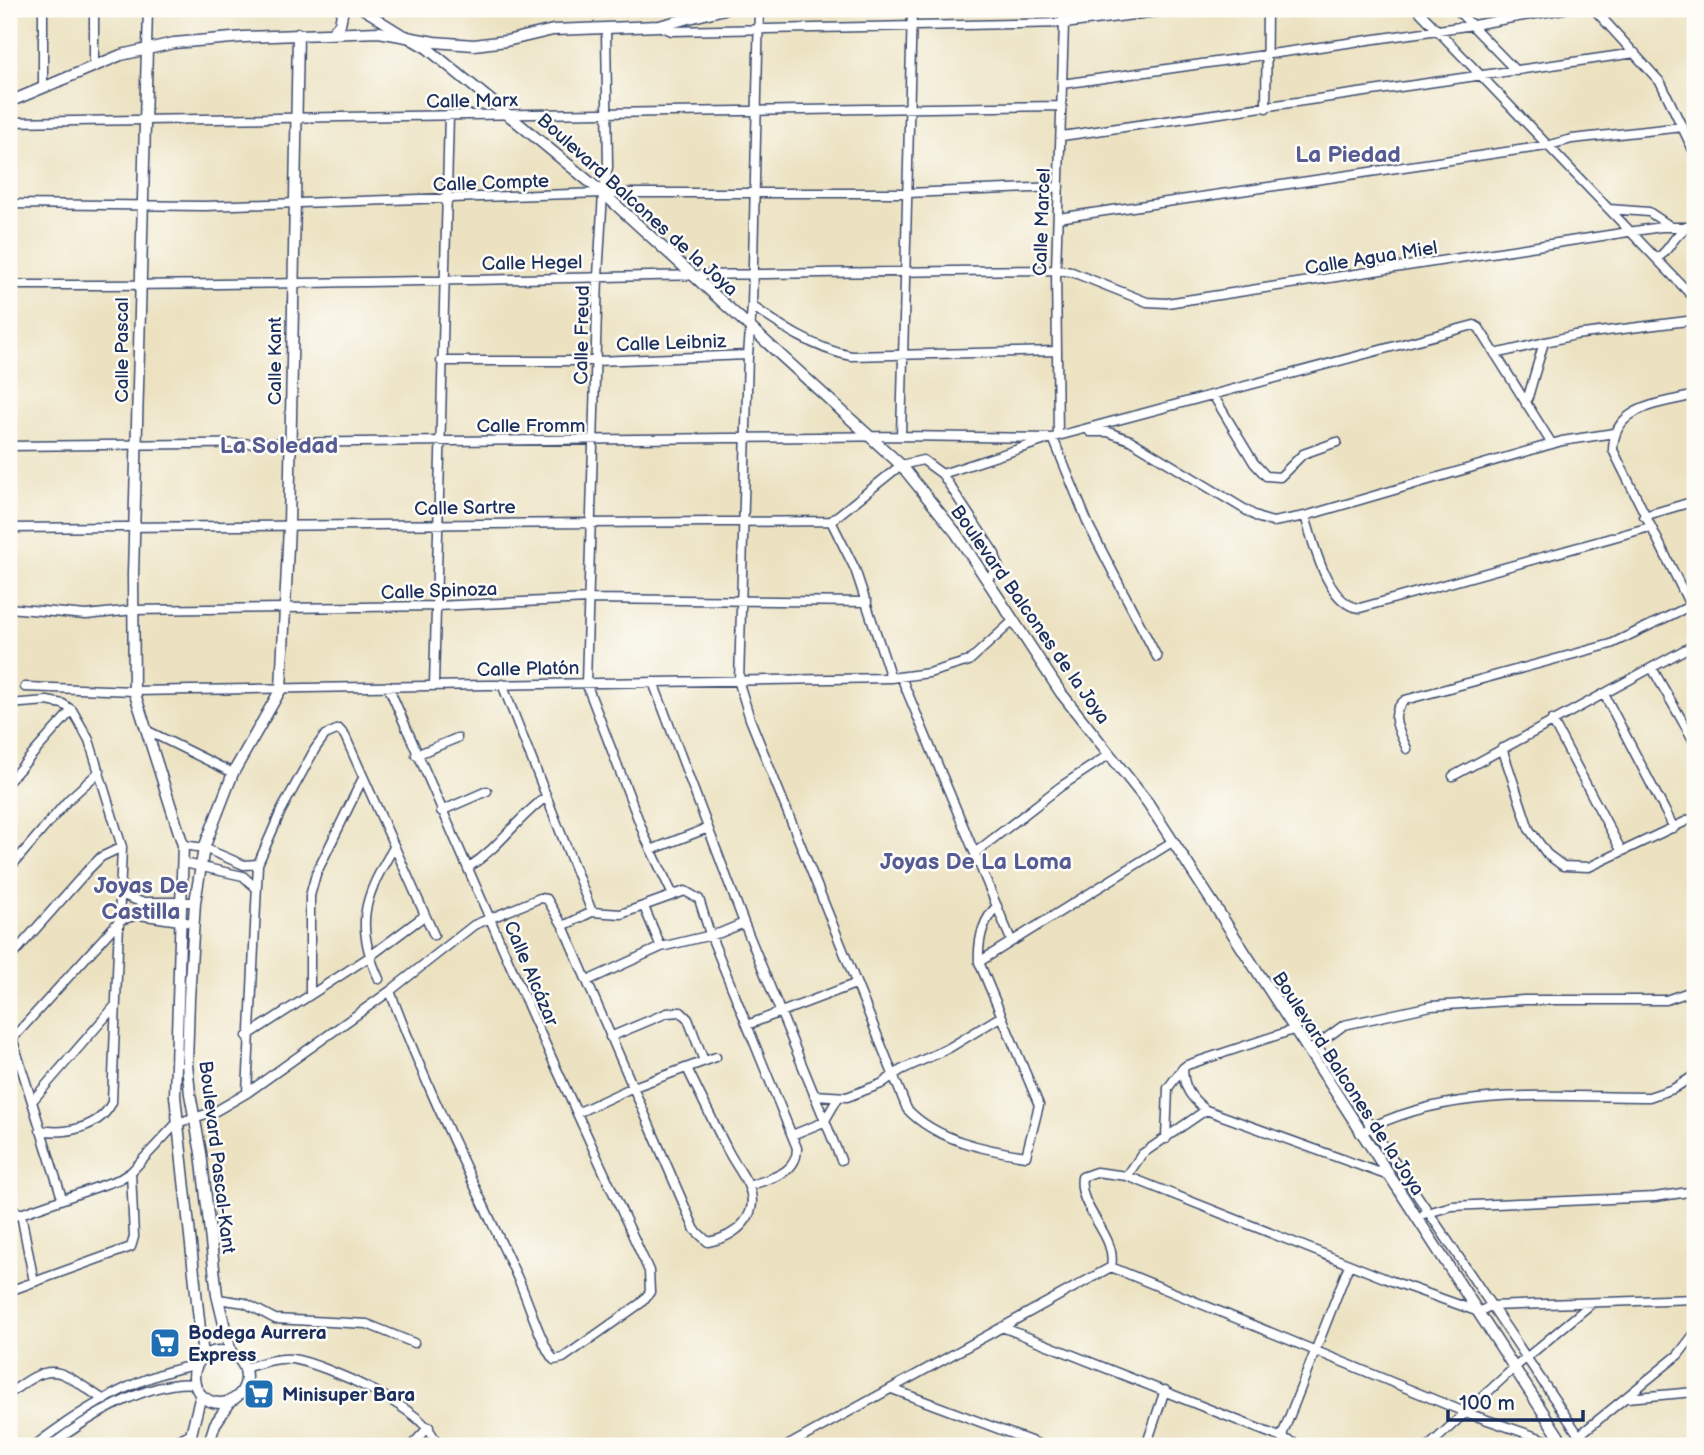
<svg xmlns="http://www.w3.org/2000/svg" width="1704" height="1455" viewBox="0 0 1704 1455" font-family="'Balsamiq Sans',sans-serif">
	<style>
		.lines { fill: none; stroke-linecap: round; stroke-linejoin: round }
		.minor-casing { stroke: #3a4a6d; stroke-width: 11 }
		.tertiary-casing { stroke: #3a4a6d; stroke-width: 13 }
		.minor { stroke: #fff; stroke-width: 8 }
		.tertiary { stroke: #fff; stroke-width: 10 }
		.labels { text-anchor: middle; stroke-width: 5; stroke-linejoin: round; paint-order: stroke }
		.street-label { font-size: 19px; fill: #1b2f5e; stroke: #fdfcf7 }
		.poi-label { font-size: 19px; font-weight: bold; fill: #1b2f5e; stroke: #fdfcf7; text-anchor: start }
		.quarter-label { font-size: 23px; font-weight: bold; fill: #555b93; stroke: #fdfcf7 }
	</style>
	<rect width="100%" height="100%" fill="#fdfcf7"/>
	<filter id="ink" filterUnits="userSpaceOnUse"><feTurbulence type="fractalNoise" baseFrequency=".0143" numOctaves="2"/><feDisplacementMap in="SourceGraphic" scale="14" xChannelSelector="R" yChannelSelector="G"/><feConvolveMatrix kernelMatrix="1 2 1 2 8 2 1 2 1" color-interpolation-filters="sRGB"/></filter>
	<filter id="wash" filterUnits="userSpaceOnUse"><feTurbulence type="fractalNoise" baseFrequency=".00686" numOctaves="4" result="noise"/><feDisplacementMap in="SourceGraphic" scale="28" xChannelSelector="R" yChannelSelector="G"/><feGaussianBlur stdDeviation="1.57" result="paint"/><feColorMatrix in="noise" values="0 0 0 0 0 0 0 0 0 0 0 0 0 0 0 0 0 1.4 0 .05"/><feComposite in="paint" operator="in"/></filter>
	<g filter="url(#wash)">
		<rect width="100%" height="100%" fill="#ece2c1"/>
	</g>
	<g filter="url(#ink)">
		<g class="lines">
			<g class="minor-casing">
				<path id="minor" d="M362 9 404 35
					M1417 9 1695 299
					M1456 9 1516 71
					M1594 9 1661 83 1695 154
					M659 26 672 31 1064 23 1056 270 1058 436
					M606 30 608 167 603 193 598 276 586 683 645 837 672 893
					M147 48 148 9
					M94 66V9
					M1062 84 1473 25 1564 9
					M43 87V9
					M1266 108 1267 9
					M9 122 1062 106
					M1062 136 1635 53
					M9 204 205 206 603 193H907L1059 187
					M1609 209 1649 212 1670 226
					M1058 218 1546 146 1572 139 1683 127
					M1657 258C1670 251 1672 237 1685 229
					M9 285C358 286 707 272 1056 270L1072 272 1147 302 1167 303 1661 227H1695
					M752 306 759 9
					M1495 354 1575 335 1695 320
					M748 355 739 683 750 719 907 1109C936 1140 985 1150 1026 1156L1039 1105 979 962C978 942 982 921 997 906
					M441 361H596L748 355 752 306C784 328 813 348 851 356L1056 351
					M1213 395 1254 463 1266 476 1280 477 1303 454 1337 442
					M1695 395C1661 404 1613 405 1613 450L1695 615
					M1526 404 1544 342
					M1090 432H1108L1130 440 1259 518 1273 522 1305 516 1562 441 1614 433
					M901 436 912 9
					M9 446 901 436 1053 438 1089 526 1157 657
					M942 474 1058 436 1474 325 1479 328 1552 444
					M1305 516C1313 541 1327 606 1360 608L1650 527
					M1644 516 1695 501
					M831 521 855 569 891 678
					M9 528 831 521 901 465 923 460 942 474 995 554 999 569 986 579
					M9 608 86 615 134 610 437 606 589 599 867 602
					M1652 668 1695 743
					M901 677 1011 940
					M653 682 744 923 841 1160
					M502 684 592 912
					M434 685 449 115
					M388 686 533 1017 649 1271 650 1292 641 1303 563 1358 554 1360C542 1347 528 1300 519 1281 475 1185 427 1091 390 991
					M25 687 134 691 891 678 929 673 969 661 1013 621
					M1604 694 1674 828
					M9 704 47 701 63 704 72 710 89 740 122 847 112 1102C101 1127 66 1135 40 1130
					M1552 720 1621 850
					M148 731 233 773
					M1502 748 1529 829 1547 854 1563 866 1589 867 1695 817
					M1407 749C1400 733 1387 714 1405 700L1611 644 1690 606
					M416 755 457 738
					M1453 776 1695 644
					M9 781 72 710
					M441 811 487 791
					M183 845 204 848 244 865 258 864
					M651 850 708 828
					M976 852 1060 787 1110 754
					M184 863 243 876 255 887
					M469 867C501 846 516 819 546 797
					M9 869 68 800 100 771
					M120 894 141 902H195
					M644 907 661 947
					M563 926 592 912 621 914 685 891 699 899 710 934 797 1148C797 1175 769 1178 749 1186
					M9 959 87 871 101 857 122 847
					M979 962 1172 842
					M379 979C354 925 364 897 393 849
					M587 981 661 947 720 933 744 923
					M310 994V896L316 874 362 780
					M747 1025 855 984
					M9 1028 62 1198
					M1293 1030 1187 1065 1183 1068C1183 1088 1191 1098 1206 1110L1389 1176
					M247 1036 369 957 424 916
					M610 1037 667 1013 681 1012 688 1019 704 1061
					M12 1039 120 920 139 915 193 923
					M1316 1045 1586 1446
					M1314 1047 1344 1025 1431 1006 1524 1000H1666L1695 990
					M247 1093 258 864 281 811 315 749 325 735 339 729 345 736 434 935
					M814 1095 847 1097 881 1084 901 1070 949 1048 1000 1017
					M33 1100 114 1007
					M577 1113 631 1088 716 1057
					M1360 1133C1447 1085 1554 1097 1649 1097L1673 1089 1695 1075
					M792 1135 824 1122 838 1098
					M1166 1139 1168 1088 1183 1068
					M1127 1176 1389 1280 1479 1312 1490 1306 1695 1299
					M9 1207 21 1214 34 1282
					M1424 1214 1452 1206 1655 1197 1695 1191
					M9 1218 120 1179 131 1172 177 1123 216 1111 247 1093 390 991 474 925 540 898 547 899 563 926 695 1230 708 1242C735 1237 762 1216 748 1185 742 1172 732 1160 726 1147 713 1121 700 1095 687 1068
					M1111 1267 1467 1413 1563 1446
					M1111 1267C1118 1235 1077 1209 1082 1177L1096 1172 1127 1176 1142 1154 1206 1110
					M9 1291 131 1247 134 1237 131 1172
					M218 1299 245 1303 275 1319 367 1324 414 1343
					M1002 1327 1302 1446
					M244 1368C259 1364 277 1357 292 1359 323 1363 436 1413 436 1446
					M892 1389 1044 1446
					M9 1394C55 1358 59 1371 104 1400
					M1627 1398 1695 1392
					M1281 1438 1349 1265
					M34 1446C81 1410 138 1374 197 1365
					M50 1446C85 1419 150 1379 195 1384
					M166 1446 192 1433
					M411 1446 429 1427
					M787 1446 1111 1267
					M1146 1446 1165 1390
					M1429 1446 1514 1368 1591 1304
					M1566 1446 1678 1355 1695 1333"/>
			</g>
			<g class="tertiary-casing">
				<path id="tertiary" d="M1064 9V23L1172 9
					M332 33 340 24 343 9
					M406 36 427 48 603 193 901 465 956 533 1061 693 1148 803 1565 1446
					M147 48 133 575 134 691 183 845 175 1096 203 1357
					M9 102 121 55 174 43 244 37 379 32 434 42 474 45 506 41 553 30 659 26 724 9
					M194 1377a26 26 0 1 1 52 0a26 26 0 1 1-52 0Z
					M231 1353 217 1295 201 1153 190 1094 187 1064 189 998 195 902 204 848 233 773 281 689 289 526 298 34
					M188 1446 201 1395
					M208 1446 215 1424 231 1401"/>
			</g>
			<use href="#minor" class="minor"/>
			<use href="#tertiary" class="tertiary"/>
		</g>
	</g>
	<defs>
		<g id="supermarket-square" transform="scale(1.575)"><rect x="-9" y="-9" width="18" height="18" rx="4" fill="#1f6fb2" stroke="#fdfcf7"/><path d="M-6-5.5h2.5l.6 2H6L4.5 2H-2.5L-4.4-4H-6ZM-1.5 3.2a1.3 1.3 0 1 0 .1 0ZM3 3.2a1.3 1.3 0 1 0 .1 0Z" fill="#fff"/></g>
	</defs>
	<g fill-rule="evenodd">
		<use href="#supermarket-square" x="165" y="1343"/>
		<use href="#supermarket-square" x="259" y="1394"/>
	</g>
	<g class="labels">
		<g class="street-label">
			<text transform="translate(472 100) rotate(-1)" y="7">Calle Marx</text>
			<text transform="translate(491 182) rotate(-2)" y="7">Calle Compte</text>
			<text transform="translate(638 204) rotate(42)" y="7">Boulevard Balcones de la Joya</text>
			<text transform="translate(1041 222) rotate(-88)" y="7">Calle Marcel</text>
			<text transform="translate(1371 257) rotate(-9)" y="7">Calle Agua Miel</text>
			<text transform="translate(532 262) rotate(-1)" y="7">Calle Hegel</text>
			<text transform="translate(581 335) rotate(-89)" y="7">Calle Freud</text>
			<text transform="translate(671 342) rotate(-2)" y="7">Calle Leibniz</text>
			<text transform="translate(121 350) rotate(-90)" y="7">Calle Pascal</text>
			<text transform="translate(274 361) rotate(-90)" y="7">Calle Kant</text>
			<text x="531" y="432">Calle Fromm</text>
			<text transform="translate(465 507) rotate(-1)" y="7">Calle Sartre</text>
			<text transform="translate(439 590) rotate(-2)" y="7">Calle Spinoza</text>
			<text transform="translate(1031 614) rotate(55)" y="7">Boulevard Balcones de la Joya</text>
			<text transform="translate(528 668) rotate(-1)" y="7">Calle Platón</text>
			<text transform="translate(532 973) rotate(67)" y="7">Calle Alcázar</text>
			<text transform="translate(1349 1083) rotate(57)" y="7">Boulevard Balcones de la Joya</text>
			<text transform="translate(218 1157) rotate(83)" y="7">Boulevard Pascal-Kant</text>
		</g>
		<g class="poi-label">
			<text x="188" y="1339">Bodega Aurrera<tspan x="188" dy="22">Express</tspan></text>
			<text x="282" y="1401">Minisuper Bara</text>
		</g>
		<g class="quarter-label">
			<text x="1348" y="162">La Piedad</text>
			<text x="279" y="453">La Soledad</text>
			<text x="976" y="869">Joyas De La Loma</text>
			<text x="141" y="893">Joyas De<tspan x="141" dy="26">Castilla</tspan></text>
		</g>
	</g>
	<rect width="1704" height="1455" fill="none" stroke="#fdfcf7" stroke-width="35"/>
	<path d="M1448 1410v10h135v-10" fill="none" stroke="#1b2f5e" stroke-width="3.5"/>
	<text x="1459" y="1410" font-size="21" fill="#1b2f5e" stroke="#fdfcf7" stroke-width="5" paint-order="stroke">100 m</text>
</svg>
